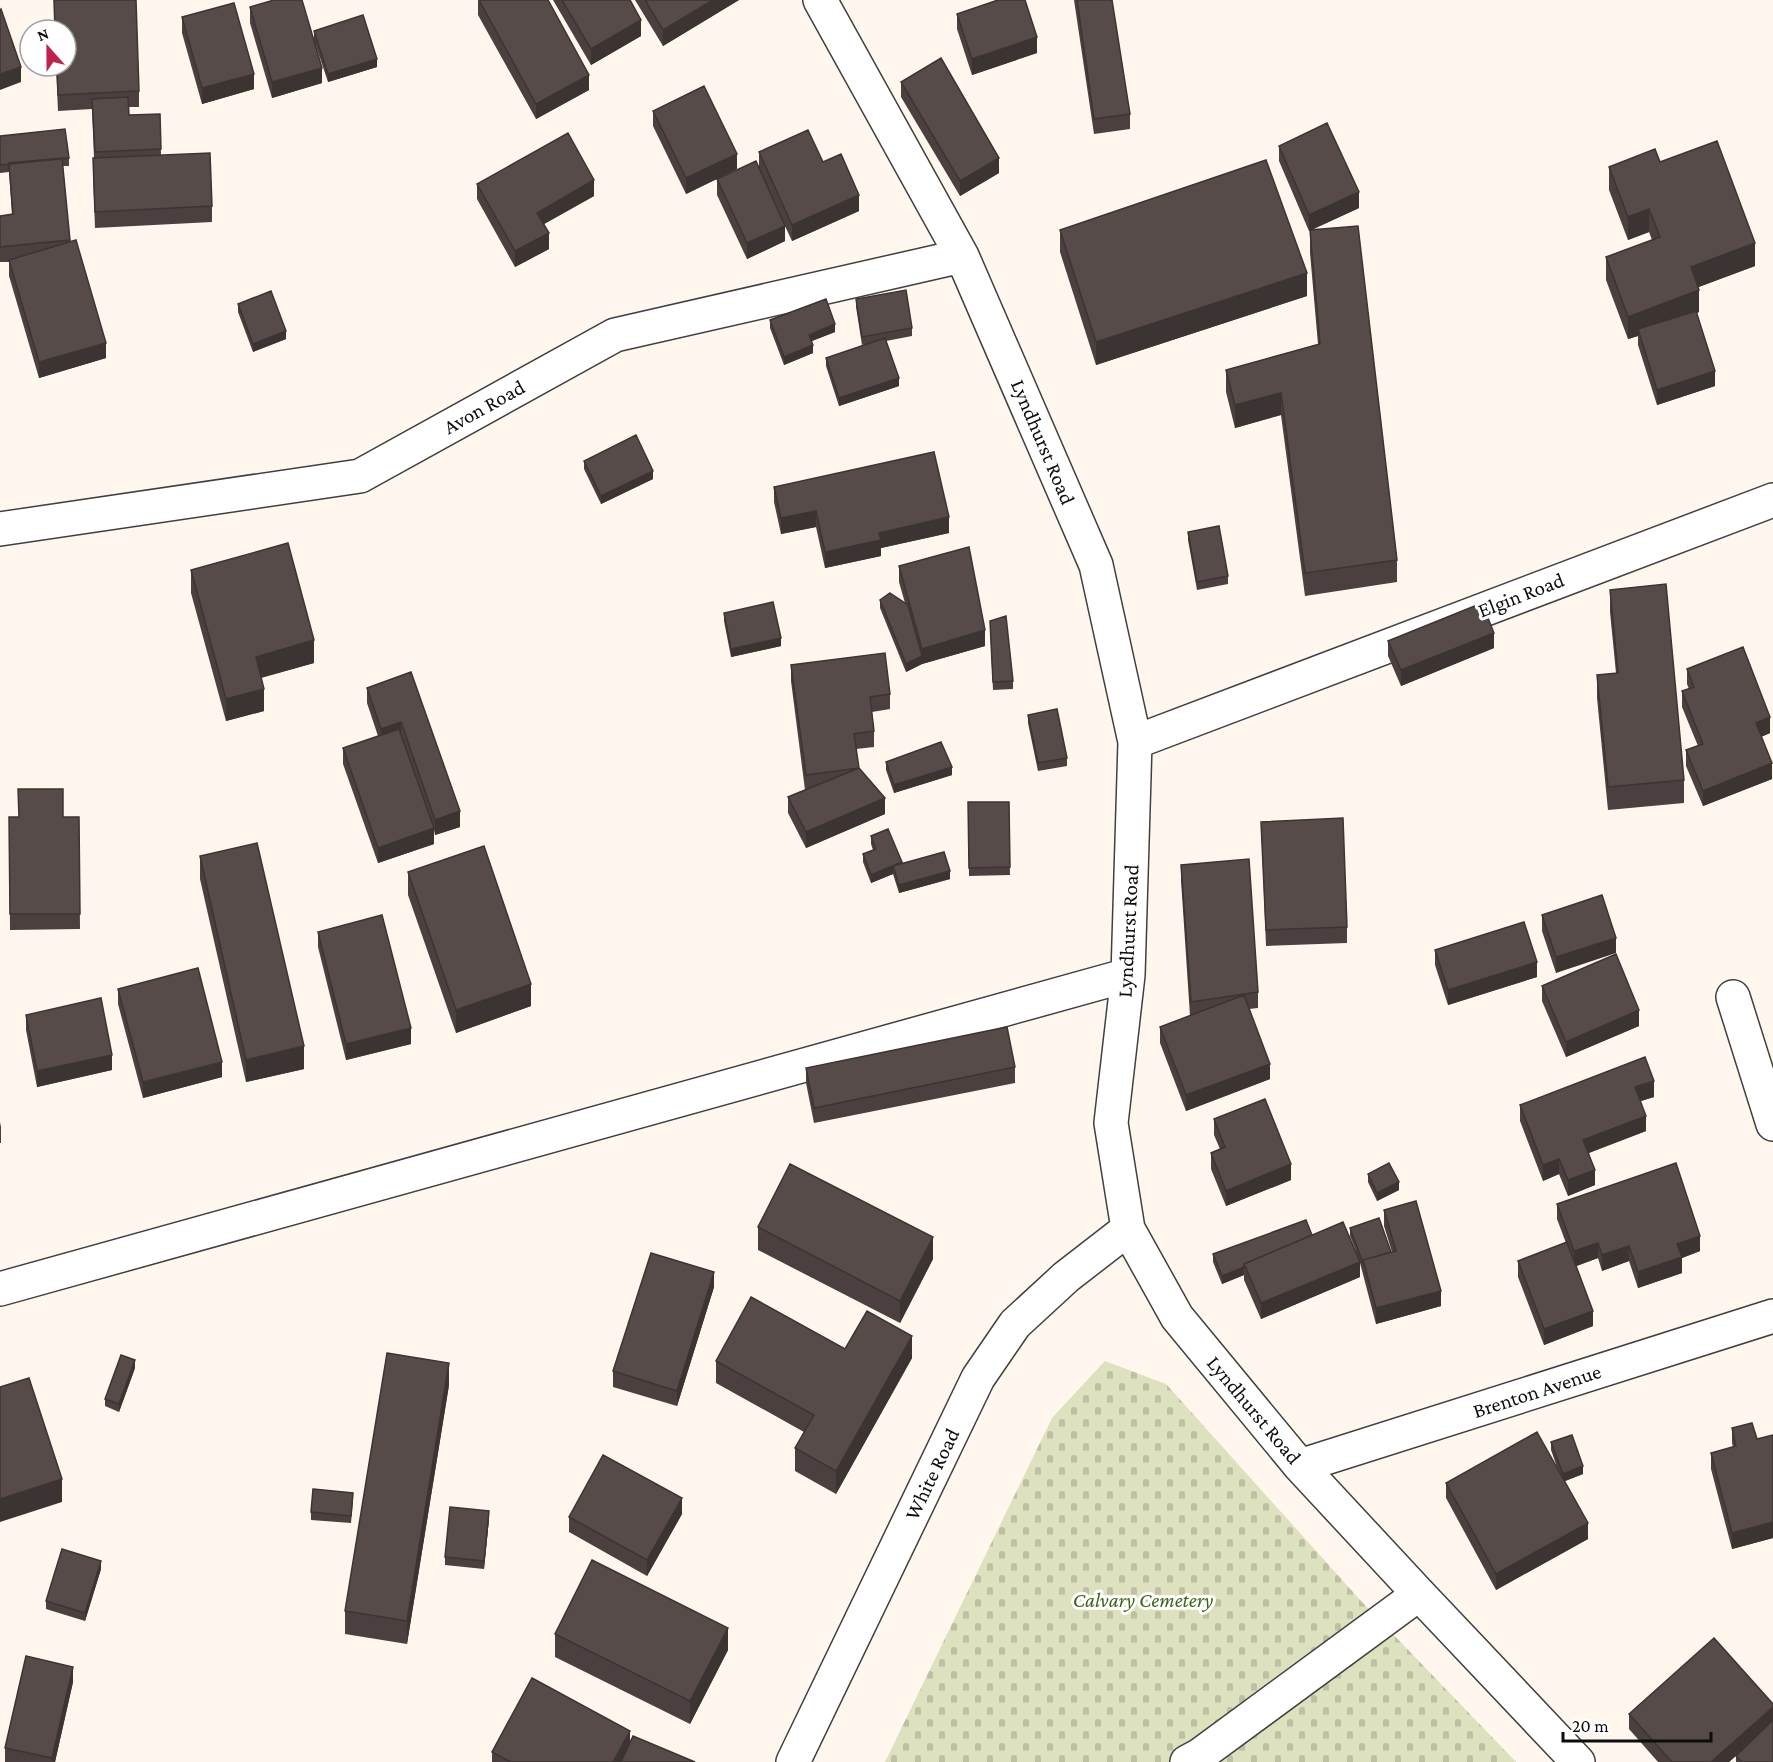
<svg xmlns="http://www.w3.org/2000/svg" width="1773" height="1762" viewBox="0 0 1773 1762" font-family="'Crimson Pro',serif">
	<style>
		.cemetery { fill: url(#cemetery-stones) }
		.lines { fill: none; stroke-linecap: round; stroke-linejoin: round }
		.minor-casing { stroke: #404040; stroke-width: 36 }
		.minor { stroke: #fff; stroke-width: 33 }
		.wall { fill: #4a403f }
		.shaded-wall { fill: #3c3433 }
		.building { fill: #564b49; stroke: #3c3433; stroke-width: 1.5 }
		.labels { text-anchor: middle; stroke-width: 6; stroke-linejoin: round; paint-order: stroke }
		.street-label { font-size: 21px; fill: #0d0d0d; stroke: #fff }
		.park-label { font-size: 21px; font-style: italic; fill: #3d661c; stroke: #fff }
	</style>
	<defs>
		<pattern id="cemetery-stones" width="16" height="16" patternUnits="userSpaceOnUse" patternTransform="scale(1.5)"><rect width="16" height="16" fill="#dee1be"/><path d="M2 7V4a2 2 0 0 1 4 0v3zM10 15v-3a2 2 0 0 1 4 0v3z" fill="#bdc0a2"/></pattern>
	</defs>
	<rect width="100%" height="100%" fill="#fff7ed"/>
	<path class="cemetery" d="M1105 1361 1166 1384 1362 1602 1516 1762H885L1052 1418Z"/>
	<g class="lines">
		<g class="minor-casing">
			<path id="minor" d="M820 0 962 256 1096 565 1135 742 1128 975 1111 1123 1128 1229 1177 1317 1300 1466 1419 1594 1578 1762
				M0 529 360 476 615 335 962 256
				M1135 742 1773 500
				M1733 997 1773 1124
				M0 1289 1128 975
				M1300 1466 1773 1316
				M793 1762 978 1378 1015 1324 1066 1277 1128 1229
				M1187 1762 1200 1755 1419 1594"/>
		</g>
		<use href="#minor" class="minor"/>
	</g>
	<path class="wall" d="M54 0 139 91V107H128L129 115 160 114 161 155 212 206V222L95 228 93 174V158H94L92 109 58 111 56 66H66V30H54Z
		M478 0 589 90 536 119 478 15Z
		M553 0H630L641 36 591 65Z
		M635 0H739L663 46Z
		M1074 0H1112L1130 114V129L1094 134Z
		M250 7 314 38V31L377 67 328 82 315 43 322 83 272 98 250 23Z
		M957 14 1037 53 972 75 957 29Z
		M182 17 254 89 202 104 182 33Z
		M901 82 999 173 960 196 901 97Z
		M653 111 737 169 718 178 759 167V152L823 162 859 211 792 241 785 226V241L747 259 717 195V179L686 194 653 126Z
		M0 136 69 158V166H63L70 242 106 358 39 378 9 276V262H0V216L12 215 9 172 0 173Z
		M1279 146 1359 208 1309 231 1279 161Z
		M1660 162 1755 266 1698 287 1699 312 1697 313 1715 386 1657 405 1638 345V336L1628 339 1606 280V257L1652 240 1649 232 1628 240 1609 190V167Z
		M477 184 594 196 544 224 549 249 515 267 477 199Z
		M1060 230 1307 296 1096 365 1060 252Z
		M1310 230 1397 560V582L1305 596 1281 415 1235 428 1226 392V370L1318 344 1310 253Z
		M856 299 912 328V336L886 341 899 386 839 406 826 366V358L867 344 862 345 856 307Z
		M238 304 286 339 253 352 238 312Z
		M770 320 835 332 812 341 813 353 784 365 770 328Z
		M584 461 653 479 601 504 584 469Z
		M774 487 949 533 881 548V556L825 568 816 527 781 534 774 502Z
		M1188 532 1228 576V584L1197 590 1188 540Z
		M899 566 985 646 922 664 906 672 880 608V600L905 603 899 582Z
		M191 570 314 663 261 678 264 711 226 721 191 593Z
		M1610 590 1684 780V803L1608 810 1597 698V675L1616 673 1610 612Z
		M724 613 781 646 731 657 724 621Z
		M990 628 1013 681V689L993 690Z
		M1388 641 1494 648 1401 686 1388 656Z
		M791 665 890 694V709L872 712 874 731V747L856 749 859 768 885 814 806 848 788 813V797L805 790 791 681Z
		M1687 669 1770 733 1761 737 1772 779 1703 806 1686 766V750L1698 746 1682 707V691L1689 689 1687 684Z
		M411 672 460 827 435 835 434 830V844L378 863 343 764V748L378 736 367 703V688Z
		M1028 715 1067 758V766L1038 771 1028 723Z
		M886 762 952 775 894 793 886 770Z
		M968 802H1009L1010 875 969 876Z
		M9 817H79L80 929 10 930Z
		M1261 822 1347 927V943L1266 946Z
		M871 836 902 864 950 879 899 893 893 874 871 883 863 862V854L873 850 871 844Z
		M200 856 304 1069 246 1082 200 879Z
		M1181 865 1258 992V1008L1249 1009 1270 1079 1186 1111 1160 1043V1027L1190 1016 1181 880Z
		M408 872 531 1006 456 1033 408 895Z
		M1602 895 1556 973 1542 931V915Z
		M318 932 411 1044 346 1060 318 947Z
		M1435 950 1537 977 1448 1005 1435 965Z
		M1542 986 1639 1026 1566 1057 1542 1001Z
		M118 989 222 1077 143 1098 118 1004Z
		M26 1015 112 1070 37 1087 26 1030Z
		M1015 1067V1083L814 1123 806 1083V1068Z
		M1654 1097 1640 1101 1646 1131 1589 1153 1595 1185 1568 1196 1559 1174 1543 1181 1520 1121V1105Z
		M1214 1119 1291 1180 1226 1206 1211 1169V1153L1220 1149 1214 1135Z
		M0 1122 1 1127V1143H0Z
		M1368 1174 1399 1190 1377 1201 1368 1182Z
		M1557 1204 1700 1251 1682 1258V1273L1638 1288 1629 1261 1602 1271 1598 1258 1576 1266 1593 1326 1544 1345 1518 1277V1261L1566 1243 1557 1219Z
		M1384 1210 1441 1306 1376 1324 1360 1263V1277L1261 1319 1244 1280V1275L1222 1284 1213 1262V1254L1312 1235 1356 1251 1350 1236V1228L1392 1252 1384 1226Z
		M758 1227 933 1259 900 1323 758 1250Z
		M714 1287 677 1406 613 1387V1371Z
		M845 1349 912 1358 836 1494 795 1471V1448L804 1432 716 1383V1361Z
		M135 1368 119 1412 105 1406V1399Z
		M449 1385 407 1644 345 1634V1611Z
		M1732 1428 1757 1439 1773 1435V1538L1732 1549 1711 1469V1453L1733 1447 1732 1443Z
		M1551 1442 1583 1474 1564 1481 1588 1539 1496 1590 1446 1498V1483L1558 1470 1551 1450Z
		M353 1501 351 1523 311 1520V1512Z
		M682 1514 647 1576 569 1532V1517Z
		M489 1519 484 1569 445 1565V1557Z
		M101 1569 85 1621 46 1609V1601Z
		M555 1634 728 1650 690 1724 555 1657Z
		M73 1682 55 1762H5V1748Z
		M1629 1714 1773 1762H1736V1756L1739 1753 1729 1762H1658L1629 1729Z
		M630 1742 695 1762H492V1752Z"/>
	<path class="shaded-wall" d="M713 0H739L663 46V30Z
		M641 20V36L591 65V49Z
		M1037 37V53L972 75V59Z
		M377 59V67L328 82V74Z
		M21 67V82L0 90V74Z
		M322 68V83L272 98V82Z
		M254 74V89L202 104V88Z
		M589 75V90L536 119V104Z
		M737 154V169L686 194V178Z
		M999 158V173L960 196V181Z
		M594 180V196L537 228V213Z
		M1359 192V208L1309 231V215Z
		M859 195V211L792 241V225Z
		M1649 209V232L1628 240V217Z
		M785 226V241L747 259V243Z
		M549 233V249L515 267V251Z
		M1755 243V266L1691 290V267Z
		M1307 273V296L1096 365V342Z
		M1699 290V312L1639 335 1638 329V336L1628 339V317Z
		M835 324V332L809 342V335Z
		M286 331V339L253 352V344Z
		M106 343V358L39 378V362Z
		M813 345V353L784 365V357Z
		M1715 371V386L1657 405V390Z
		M899 378V386L839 406V398Z
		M1281 393V415L1235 428V405Z
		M653 471V479L601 504V496Z
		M816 511V527L781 534V518Z
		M949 517V533L881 548V556L825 568V552L879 533Z
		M985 630V646L922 664 906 672V664L922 656V649Z
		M1494 633V648L1401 686V670Z
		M781 638V646L731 657V649Z
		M314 640V663L256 679V657Z
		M264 689V711L226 721V699Z
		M1770 717V733L1756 739V723Z
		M401 722V738L381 745V729Z
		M1772 763V779L1703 806V791Z
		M952 767V775L894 793V785Z
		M885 798V814L806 848V832Z
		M460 811V827L435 835V820Z
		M434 828V844L378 863V848Z
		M902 862V870L893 866V874L871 883V875Z
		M950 871V879L899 893V885Z
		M1616 938V953L1556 973V957Z
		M1537 962V977L1448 1005V990Z
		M531 984V1006L456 1033V1010Z
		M1639 1010V1026L1566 1057V1042Z
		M411 1028V1044L346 1060V1044Z
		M304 1046V1069L246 1082V1060Z
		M112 1055V1070L37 1087V1071Z
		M222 1062V1077L143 1098V1082Z
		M1270 1064V1079L1186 1111V1095Z
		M1654 1081V1097L1635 1103V1087Z
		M1646 1116V1131L1583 1155V1140Z
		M1559 1159V1174L1543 1181V1165Z
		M1291 1164V1180L1226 1206V1191Z
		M1595 1170V1185L1568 1196V1180Z
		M1399 1182V1190L1377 1201V1193Z
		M1700 1236V1251L1682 1258V1273L1638 1288V1272L1677 1244Z
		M933 1237V1259L900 1323V1301Z
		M1598 1243V1258L1574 1267V1251Z
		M1629 1246V1261L1602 1271V1255Z
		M1360 1262V1277L1261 1319V1303Z
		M1244 1267V1275L1222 1284V1276Z
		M714 1272V1287L677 1406V1391Z
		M1441 1291V1306L1376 1324V1308Z
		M1593 1311V1326L1544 1345V1329Z
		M912 1336V1358L836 1494V1471Z
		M135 1360V1368L119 1412V1404Z
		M449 1363V1385L407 1644V1621Z
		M1583 1466V1474L1563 1482V1474Z
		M62 1479V1502L0 1522V1499Z
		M682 1498V1514L647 1576V1560Z
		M489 1511V1519L484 1569V1561Z
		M1773 1522V1538L1732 1549V1533Z
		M1588 1523V1539L1496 1590V1574Z
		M101 1561V1569L85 1621V1613Z
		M728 1628V1650L690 1724V1701Z
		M73 1667V1682L55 1762H52V1758Z
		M1773 1707V1723L1729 1762H1711Z
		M630 1731V1747L622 1762H613Z"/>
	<path class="building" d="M54 0H136L139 91 58 95 57 66H66V30H55Z
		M274 0H302L322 68 272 82 250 7Z
		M479 0H548L589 75 536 104Z
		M562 0H630L641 20 591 49Z
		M645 0H713L663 30Z
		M998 0H1025L1037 37 972 59 957 14Z
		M1077 0H1112L1130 114 1094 119Z
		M234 3 254 74 202 88 182 17Z
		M1 9 21 67 0 74V10Z
		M363 15 377 59 328 74 314 31Z
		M941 58 999 158 960 181 901 82Z
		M704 86 737 154 686 178 653 111Z
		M128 97 129 115 160 114 161 149 95 152 92 99Z
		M1327 123 1359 192 1309 215 1279 146Z
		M65 129 69 158 0 165V136Z
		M808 130 823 162 841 154 859 195 792 225 759 152Z
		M568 133 594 180 537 213 549 233 515 251 477 184Z
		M1717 141 1755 243 1691 267 1699 290 1628 317 1606 257 1660 237 1649 209 1628 217 1609 167 1655 149 1660 162Z
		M210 153 212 206 95 212 93 158Z
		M62 158 70 240 0 247V216L13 214 9 163Z
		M1266 160 1307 273 1096 342 1060 230Z
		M756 161 785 226 747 243 717 179Z
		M1358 226 1397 560 1305 573 1281 393 1235 405 1226 370 1320 344 1310 230Z
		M76 240 106 343 39 362 9 260Z
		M906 290 912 328 862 337 856 299Z
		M271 291 286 331 253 344 238 304Z
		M826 299 835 324 809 335 813 345 784 357 770 320Z
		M1696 311 1715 371 1657 390 1638 329Z
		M885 338 899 378 839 398 826 358Z
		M636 435 653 471 601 496 584 461Z
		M934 452 949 517 879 533 881 540 825 552 816 511 781 518 774 487Z
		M1219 526 1228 576 1197 582 1188 532Z
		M288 543 314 640 256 657 264 689 226 699 191 570Z
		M969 547 985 630 922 649 899 566Z
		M1666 584 1684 780 1608 787 1597 675 1618 673 1610 590Z
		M890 593 908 605 922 656 906 664 880 600Z
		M773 602 781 638 731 649 724 613Z
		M1482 603 1494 633 1401 670 1388 641Z
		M1006 616 1013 681 993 682 990 621Z
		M1743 647 1770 717 1756 723 1772 763 1703 791 1686 750 1703 744 1682 691 1694 687 1687 669Z
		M885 653 890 694 870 697 874 731 854 734 859 768 806 775 791 665Z
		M411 672 460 811 435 820 401 722 381 729 367 688Z
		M1057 709 1067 758 1038 763 1028 715Z
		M399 729 434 828 378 848 343 748Z
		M941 742 952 767 894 785 886 762Z
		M859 768 885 798 806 832 788 797Z
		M18 789H63V817H79L80 914H10L9 817H19Z
		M968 802H1009L1010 867 969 868Z
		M1343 818 1347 927 1266 930 1261 822Z
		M888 829 902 862 871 875 863 854 876 849 871 836Z
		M257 843 304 1046 246 1060 200 856Z
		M484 846 531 984 456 1010 408 872Z
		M944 852 950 871 899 885 893 866Z
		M1249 859 1258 992 1191 1002 1181 865Z
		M1602 895 1616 938 1556 957 1542 915Z
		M382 915 411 1028 346 1044 318 932Z
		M1524 922 1537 962 1448 990 1435 950Z
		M1616 954 1639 1010 1566 1042 1542 986Z
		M198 968 222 1062 143 1082 118 989Z
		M1244 995 1270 1064 1186 1095 1160 1027Z
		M101 998 112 1055 37 1071 26 1015Z
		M1007 1027 1015 1067 814 1108 806 1068Z
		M1645 1057 1654 1081 1635 1087 1646 1116 1583 1140 1595 1170 1568 1180 1559 1159 1543 1165 1520 1105Z
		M1265 1099 1291 1164 1226 1191 1211 1153 1225 1147 1214 1119Z
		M1389 1163 1399 1182 1377 1193 1368 1174Z
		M1676 1163 1700 1236 1677 1244 1682 1257 1638 1272 1629 1246 1602 1255 1598 1243 1574 1251 1557 1204Z
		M790 1164 933 1237 900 1301 758 1227Z
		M1416 1201 1441 1291 1376 1308 1363 1260 1396 1251 1384 1210Z
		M1379 1218 1391 1252 1363 1260V1263L1350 1228Z
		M1306 1220 1312 1235 1244 1264V1267L1222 1276 1213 1254Z
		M1343 1222 1360 1262 1261 1303 1244 1264Z
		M1567 1242 1593 1311 1544 1329 1518 1261Z
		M651 1253 714 1272 677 1391 613 1371Z
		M751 1297 845 1349 867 1311 912 1336 836 1471 795 1448 814 1415 716 1361Z
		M387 1353 449 1363 407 1621 345 1611Z
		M121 1355 135 1360 119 1404 105 1399Z
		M29 1378 62 1479 0 1499V1387Z
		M1752 1423 1757 1439 1773 1435V1522L1732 1533 1711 1453 1736 1446 1732 1428Z
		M1537 1432 1588 1523 1496 1574 1446 1483Z
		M1572 1435 1583 1466 1563 1474 1551 1442Z
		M603 1455 682 1498 647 1560 569 1517Z
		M313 1489 353 1493 351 1516 311 1512Z
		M450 1507 489 1511 484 1561 445 1557Z
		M62 1549 101 1561 85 1613 46 1601Z
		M592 1560 728 1628 690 1701 555 1634Z
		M1714 1638 1773 1704V1707L1711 1762H1672L1629 1714Z
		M26 1656 73 1667 52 1758 5 1748Z
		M532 1678 630 1731 613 1762H511L492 1752Z
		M1773 1720V1762H1742L1736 1756Z
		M633 1736 695 1762H621Z"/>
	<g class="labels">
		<g class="street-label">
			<text transform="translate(484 407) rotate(-29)" y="7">Avon Road</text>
			<text transform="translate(1043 442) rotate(67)" y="7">Lyndhurst Road</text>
			<text transform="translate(1521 595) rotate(-21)" y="7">Elgin Road</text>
			<text transform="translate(1128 931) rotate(-87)" y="7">Lyndhurst Road</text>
			<text transform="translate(1537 1391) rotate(-18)" y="7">Brenton Avenue</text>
			<text transform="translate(1254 1410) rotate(50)" y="7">Lyndhurst Road</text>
			<text transform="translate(932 1474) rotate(-64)" y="7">White Road</text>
		</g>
		<g class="park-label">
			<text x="1143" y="1607">Calvary Cemetery</text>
		</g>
	</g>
	<g transform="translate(48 48) rotate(339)"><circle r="28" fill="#ffffff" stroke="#9e9e9e" stroke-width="1.5"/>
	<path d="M0-4.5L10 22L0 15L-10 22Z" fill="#c0224f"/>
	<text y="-9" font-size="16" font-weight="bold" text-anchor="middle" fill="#0d0d0d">N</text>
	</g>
	<path d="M1563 1732v9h148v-9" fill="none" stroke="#0d0d0d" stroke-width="3"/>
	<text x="1572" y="1732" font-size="18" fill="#0d0d0d" stroke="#ffffff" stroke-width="4.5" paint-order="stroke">20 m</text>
</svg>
